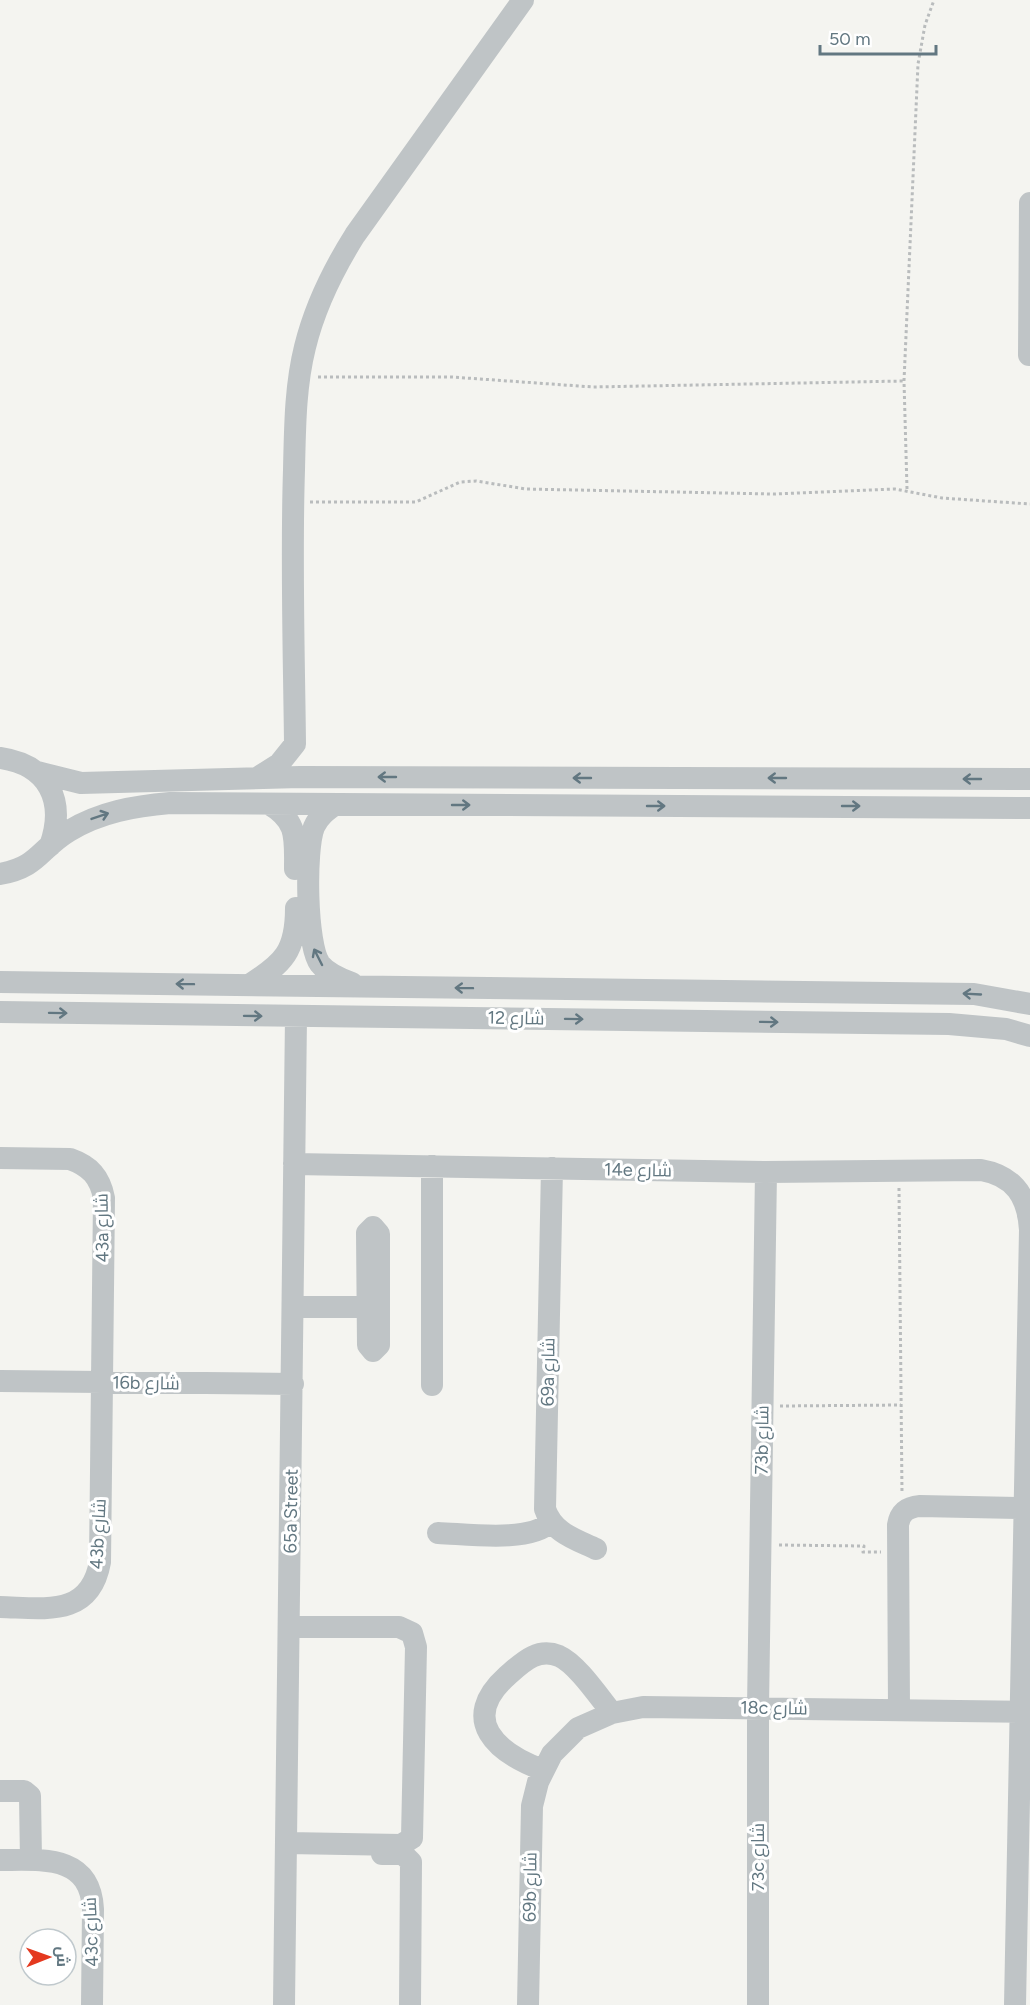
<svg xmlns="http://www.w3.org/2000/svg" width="1030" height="2005" viewBox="0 0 1030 2005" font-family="Figtree,Cairo,sans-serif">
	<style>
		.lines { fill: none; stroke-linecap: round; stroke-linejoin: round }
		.path { stroke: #b9bcbd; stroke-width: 3; stroke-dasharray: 3 3; stroke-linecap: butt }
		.minor { stroke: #bfc4c6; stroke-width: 22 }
		.oneway { stroke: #627781 }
		.labels { text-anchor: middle; stroke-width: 6; stroke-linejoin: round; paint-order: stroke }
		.street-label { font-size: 18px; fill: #627781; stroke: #fff }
	</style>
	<rect width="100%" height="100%" fill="#f4f4f0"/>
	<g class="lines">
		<path class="path" d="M318 377H452L593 387 904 381
			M907 489 904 381 918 64 925 25 934 0
			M310 502H416L460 482 476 481 526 489 773 494 895 489 942 498 1030 504
			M899 1188 902 1493
			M780 1406 901 1405
			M779 1545 864 1546 863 1552H881"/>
		<path class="minor" d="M1029 355 1030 203
			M0 758C49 765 66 801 50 846
			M37 772 81 783 300 777 1030 779
			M257 778 279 764 295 744C294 653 291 561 294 470 295 429 295 387 305 347 315 306 333 270 355 235L523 0
			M269 804C298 821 295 838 295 869
			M336 804C326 811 319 816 314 827 305 849 306 945 320 964 328 974 341 979 352 983
			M0 874C39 867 39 849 69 831 100 812 135 806 170 803L1030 808
			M0 982 974 994 1030 1004
			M249 985C284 963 296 951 296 908
			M0 1012 949 1024 1006 1029 1030 1036
			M0 1158 70 1159C90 1166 100 1177 104 1198L100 1562C90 1618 44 1608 0 1607
			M294 1164 766 1172 981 1170C1015 1176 1028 1197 1030 1230L1015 2005
			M552 1168 545 1509C553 1533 575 1539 596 1549
			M373 1227 379 1234V1345L373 1351 368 1345 367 1233Z
			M293 1307H367
			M0 1381 293 1384
			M432 1385V1166
			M438 1533C468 1534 529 1543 551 1522
			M899 1709 898 1525C900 1512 908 1507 920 1506L1022 1508
			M543 1770C497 1753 458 1720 507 1676 522 1663 537 1647 559 1656 577 1664 599 1697 612 1713
			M0 1791H24L30 1796 31 1860
			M288 1843 401 1845 412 1838 416 1647 412 1633 399 1627H290
			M382 1854H403L411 1862 410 2005
			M0 1860C42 1860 90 1854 93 1909L92 2005
			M284 2005 296 1017
			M528 2005 532 1806 538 1782 552 1754 578 1728 612 1713 643 1707 1030 1712
			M758 2005V1708L766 1172"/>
	</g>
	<defs><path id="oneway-shaft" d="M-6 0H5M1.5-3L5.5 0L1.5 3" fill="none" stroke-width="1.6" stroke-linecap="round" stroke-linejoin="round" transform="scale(1.5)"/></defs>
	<g class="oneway">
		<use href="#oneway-shaft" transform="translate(387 777) rotate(-180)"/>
		<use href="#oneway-shaft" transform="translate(582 778) rotate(-180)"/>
		<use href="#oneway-shaft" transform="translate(777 778) rotate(-180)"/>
		<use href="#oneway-shaft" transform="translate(972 779) rotate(-180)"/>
		<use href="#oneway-shaft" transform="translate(461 805)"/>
		<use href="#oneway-shaft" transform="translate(656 806)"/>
		<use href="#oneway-shaft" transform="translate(851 806)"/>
		<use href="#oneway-shaft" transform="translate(100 816) rotate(-19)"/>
		<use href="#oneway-shaft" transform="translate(318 957) rotate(-117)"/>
		<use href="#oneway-shaft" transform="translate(185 984) rotate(-179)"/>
		<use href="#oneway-shaft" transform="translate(464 988) rotate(-179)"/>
		<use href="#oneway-shaft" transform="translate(972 994) rotate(-177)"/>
		<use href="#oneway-shaft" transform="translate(58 1013) rotate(1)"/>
		<use href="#oneway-shaft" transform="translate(253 1016) rotate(1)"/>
		<use href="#oneway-shaft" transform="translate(574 1019) rotate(1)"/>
		<use href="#oneway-shaft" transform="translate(769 1022) rotate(1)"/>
	</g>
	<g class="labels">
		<g class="street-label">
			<text transform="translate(516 1018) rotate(1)" y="6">شارع 12</text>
			<text transform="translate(638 1170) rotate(1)" y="6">14e شارع</text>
			<text transform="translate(102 1228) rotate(-91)" y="6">43a شارع</text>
			<text transform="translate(548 1372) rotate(-89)" y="6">69a شارع</text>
			<text transform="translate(146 1383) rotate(1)" y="6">16b شارع</text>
			<text transform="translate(762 1440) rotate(-89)" y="6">73b شارع</text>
			<text transform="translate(291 1511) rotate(-89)" y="6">65a Street</text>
			<text transform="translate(98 1534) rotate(-87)" y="6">43b شارع</text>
			<text transform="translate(774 1708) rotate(1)" y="6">18c شارع</text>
			<text transform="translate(758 1857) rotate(-90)" y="6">73c شارع</text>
			<text transform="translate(530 1887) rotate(-89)" y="6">69b شارع</text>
			<text transform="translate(91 1932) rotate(-92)" y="6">43c شارع</text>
		</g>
	</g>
	<g transform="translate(48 1957) rotate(89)"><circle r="28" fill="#ffffff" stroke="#c0c9cd" stroke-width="1.5"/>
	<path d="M0-4.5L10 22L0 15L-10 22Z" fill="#e4391f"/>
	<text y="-9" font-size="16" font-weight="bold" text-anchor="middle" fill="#627781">ش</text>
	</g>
	<path d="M820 45v9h116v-9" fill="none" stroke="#627781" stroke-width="3"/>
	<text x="829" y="45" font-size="18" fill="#627781" stroke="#ffffff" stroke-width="4.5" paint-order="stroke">50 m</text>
</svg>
